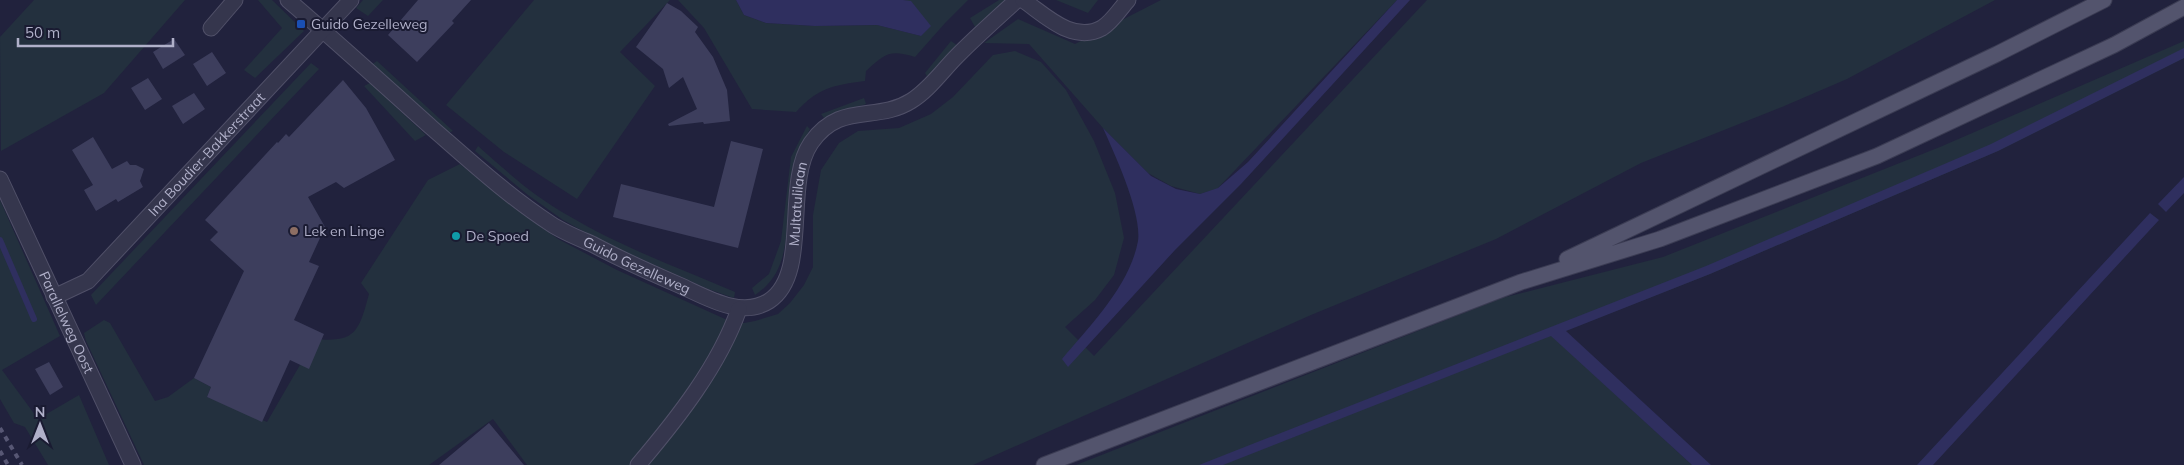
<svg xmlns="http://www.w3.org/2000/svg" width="2184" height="465" viewBox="0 0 2184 465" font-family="Mulish,sans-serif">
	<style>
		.green { fill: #23303e }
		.water { fill: #2f2f5f }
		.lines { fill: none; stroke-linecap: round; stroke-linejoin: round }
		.stream { stroke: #2f2f5f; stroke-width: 6 }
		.building { fill: #3d3e5d }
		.street-casing { stroke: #505068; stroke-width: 17 }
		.primary-casing { stroke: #3b3c53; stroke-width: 17 }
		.street { stroke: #35364d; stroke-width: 15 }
		.primary { stroke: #53546d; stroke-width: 15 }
		.rail { stroke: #575774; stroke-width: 4; stroke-dasharray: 5 5; stroke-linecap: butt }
		.transit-dot { fill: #1a4fb4; stroke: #1a1b32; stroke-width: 2 }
		.education-dot { fill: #8d6e63; stroke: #1a1b32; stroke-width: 2 }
		.culture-dot { fill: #0f9aa8; stroke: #1a1b32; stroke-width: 2 }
		.labels { text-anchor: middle; stroke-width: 4; stroke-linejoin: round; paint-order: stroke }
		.poi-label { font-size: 14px; fill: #b0b0c9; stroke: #1a1b32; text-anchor: start }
		.street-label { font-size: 14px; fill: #b0b0c9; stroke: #1a1b32 }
	</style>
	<rect width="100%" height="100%" fill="#21223d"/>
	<path class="green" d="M34 0H185L104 93 1 151 0 37Z
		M258 0H272L304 31 255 78 244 70 282 28Z
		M363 0H383L368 16 356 8Z
		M534 0H670L620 52 655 86 577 199 504 152 446 105Z
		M678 0H736L744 15 766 23 815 26 877 25 921 36 911 2 903 0H968L946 22 915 57C889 49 885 54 866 71L865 81C833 85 818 88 796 112L752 109 704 28Z
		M999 0H1008L975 27 970 18Z
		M1056 0H1098L1088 13Z
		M1161 0H1397L1217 189 1200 194 1171 186 1148 173 1103 128 1029 44 984 43 1018 19 1075 44Z
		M1427 0H1995L1847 79 1782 107 1641 163 1496 239 1311 315 973 465H527L493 419 429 465H144L86 341 84 333 104 320 110 323 155 401 168 397 194 378 211 387 207 397 267 422 315 339C356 343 359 331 369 294L361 283 428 180 460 164 514 207 558 239 617 270 725 319 744 323 755 321 778 314 790 303 804 285 813 267V215L821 170 839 143 858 131 899 128 931 114 953 97 993 55 1015 51 1041 62 1066 90 1094 141 1115 193 1124 238 1114 275 1095 300 1065 327 1094 356Z
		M951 41 958 46 928 78 925 73Z
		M2184 41V58L1998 151 1710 274 1552 336 1692 465H1076L1502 298 1663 257 1940 147Z
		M377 61 453 131 448 133 371 65Z
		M311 63 319 69 96 305 91 295Z
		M370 83 426 135 415 141 364 86Z
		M864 98 866 104 824 118 821 114Z
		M807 126 810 129C806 138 799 147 796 157 779 202 802 265 755 295L752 288 769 274 781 241 791 157Z
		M478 146C507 172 535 197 569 216 621 247 679 268 735 292L734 298 708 289 601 241 563 220 528 195 475 151Z
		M0 200 60 336 2 370 38 419 79 395 109 465H48L25 427 14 423 0 399Z"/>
	<path class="water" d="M736 0H903L911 1 931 26 921 36 877 25 815 26 766 23 744 15Z
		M1397 0H1410L1241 184 1175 250 1068 367 1062 359C1090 326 1130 285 1138 241 1142 213 1115 155 1103 128L1151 176 1176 189 1200 194 1218 188 1248 162Z
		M2184 48V58L1998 151 1710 274 1566 331 1711 465H1692L1551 336 1223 465H1199L1706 266 1991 144Z
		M2184 177V193L2166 212 2158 204Z
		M2150 213 2159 220 1933 465H1917Z"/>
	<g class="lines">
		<path class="stream" d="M0 240 34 319"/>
	</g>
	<path class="building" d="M418 0H471L452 21 454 23 417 62 388 35Z
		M667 3 681 11 698 27 695 32 713 57 727 90 730 121 704 124 703 122 669 126 668 124 697 109 683 77 669 88 663 69 636 47Z
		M174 39 185 55 163 69 153 52Z
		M212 52 226 73 207 86 193 64Z
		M148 78 162 99 145 110 131 88Z
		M343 80 366 108 395 160 344 188 336 182 308 197 325 227 309 262 319 266 294 320 324 334 309 369 290 360 262 422 207 397 211 387 194 378 244 271 210 240 218 232 205 220 277 142 278 143 286 134 289 137Z
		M194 93 205 109 183 124 172 106Z
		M93 137 112 169 127 161 130 165H136L144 169 140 181 143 187 118 202 116 199 96 211 84 190 93 185 72 150Z
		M731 141 763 149 738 248 613 217 621 184 714 207Z
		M49 362 63 387 50 395 35 369Z
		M489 423 524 465H439Z"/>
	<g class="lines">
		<g class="street-casing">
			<g id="street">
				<path id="s1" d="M288 0C337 42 384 85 432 128 470 161 508 196 551 224 563 232 578 238 592 244 620 259 649 272 679 285 706 297 741 319 769 301 811 274 783 184 811 143 840 101 876 123 911 101 929 90 942 71 958 55 977 36 997 18 1017 0"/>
				<path d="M1023 0C1045 15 1073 44 1102 28 1112 22 1120 9 1128 0"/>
				<path d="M211 28 235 0"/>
				<path id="s2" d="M0 179 133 465"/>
				<path id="s3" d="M54 297 88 281 351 0"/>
				<path d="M638 465C677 419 719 366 739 309"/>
			</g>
		</g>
		<g class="primary-casing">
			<path id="primary" d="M1567 259 1997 54 2104 0
				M1044 465 1521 282 1660 239 1877 156 2114 45 2184 7"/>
		</g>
		<use href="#street" class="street"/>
		<use href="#primary" class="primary"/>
		<path class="rail" d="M0 428 22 465
			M0 451 8 465"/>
	</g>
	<rect class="transit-dot" x="296" y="19" width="10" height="10" rx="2.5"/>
	<circle class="education-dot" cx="294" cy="231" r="5"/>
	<circle class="culture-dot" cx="456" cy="236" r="5"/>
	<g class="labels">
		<g class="poi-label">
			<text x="311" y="29">Guido Gezelleweg</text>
			<text x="304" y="236">Lek en Linge</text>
			<text x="466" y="241">De Spoed</text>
		</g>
		<g class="street-label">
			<text dy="5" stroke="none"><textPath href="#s3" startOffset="211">Ina Boudier-Bakkerstraat</textPath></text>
			<text dy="5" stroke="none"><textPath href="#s1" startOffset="688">Multatulilaan</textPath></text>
			<text dy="5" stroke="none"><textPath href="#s1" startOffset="441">Guido Gezelleweg</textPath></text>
			<text dy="5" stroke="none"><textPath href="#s2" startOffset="158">Parallelweg Oost</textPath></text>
		</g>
	</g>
	<g transform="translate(40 425)" stroke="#1a1b32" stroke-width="4" paint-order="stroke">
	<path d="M0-4L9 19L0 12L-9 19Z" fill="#b0b0c9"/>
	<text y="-8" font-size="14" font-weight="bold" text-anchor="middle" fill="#b0b0c9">N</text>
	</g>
	<path d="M18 38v8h155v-8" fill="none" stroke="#b0b0c9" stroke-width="2.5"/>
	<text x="25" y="38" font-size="15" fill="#b0b0c9" stroke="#1a1b32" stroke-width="4" paint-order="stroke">50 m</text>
</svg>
